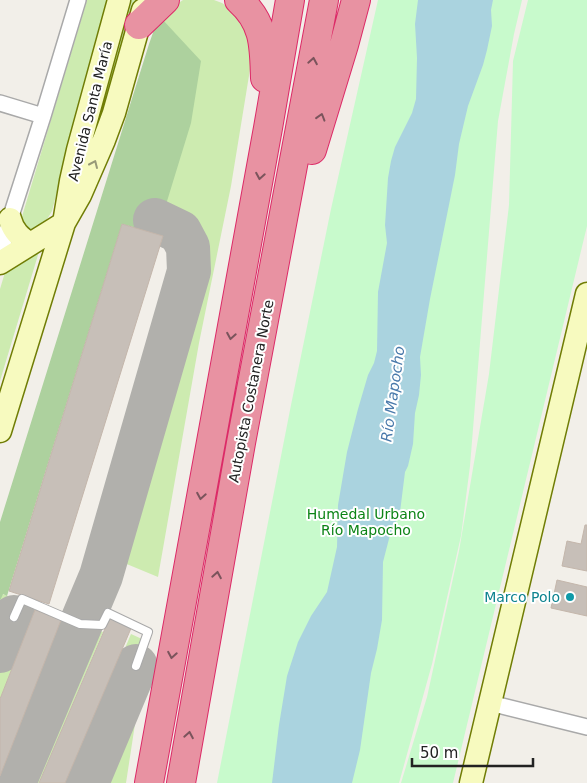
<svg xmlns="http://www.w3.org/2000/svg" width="587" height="783" viewBox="0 0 587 783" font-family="'DejaVu Sans',sans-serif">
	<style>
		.grass { fill: #cdebb0 }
		.forest { fill: #add19e }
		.park { fill: #c8facc }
		.water { fill: #aad3df }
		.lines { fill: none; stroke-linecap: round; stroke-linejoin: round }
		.taxiway { stroke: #b1b0ac; stroke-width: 44 }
		.building { fill: #c7bfb8; stroke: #c4b6ab }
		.service-casing { stroke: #a9a9a9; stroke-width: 10 }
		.minor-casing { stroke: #a9a9a9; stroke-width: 18 }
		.secondary-casing { stroke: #707d05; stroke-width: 25 }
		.motorway-casing { stroke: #dc2a67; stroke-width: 30 }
		.service { stroke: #fff; stroke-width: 8 }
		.minor { stroke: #fff; stroke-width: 15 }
		.secondary { stroke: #f7fabf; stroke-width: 22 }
		.motorway { stroke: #e892a2; stroke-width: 28 }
		.oneway { stroke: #7b545c }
		.oneway2 { stroke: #979978 }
		.culture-dot { fill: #0f9aa8; stroke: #fff; stroke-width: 2 }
		.labels { text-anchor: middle; stroke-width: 4; stroke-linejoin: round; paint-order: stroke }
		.street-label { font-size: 14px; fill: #222; stroke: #fff }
		.park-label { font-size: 14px; fill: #0c8416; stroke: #fff }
		.culture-label { font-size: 14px; fill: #0d838f; stroke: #fff; text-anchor: end }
		.water-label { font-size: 15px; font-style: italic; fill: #4a7aab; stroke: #fff }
	</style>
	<rect width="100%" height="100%" fill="#f2efe9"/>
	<path class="grass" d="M87 0H110L74 125 52 211C47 221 39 228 28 231L20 223Z
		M130 0H136L99 125 95 124Z
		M183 0H214L222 3 236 13 254 45 231 186 199 343 158 577 117 560 184 334 203 264 198 246 188 229 111 200 162 19 171 8Z
		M41 245 0 381V289L6 269Z
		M2 594 17 599 0 642V601Z
		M27 606 35 610 0 699V673Z
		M61 620 72 626 7 783H0V776Z
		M89 627 103 632 39 783H24Z
		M131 634 142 639 80 783H68Z
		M144 665 126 783H96Z"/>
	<path class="forest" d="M162 19 201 61 191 123 164 211 150 208 144 230 122 224 7 596 3 594 0 601V522L149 44 155 27Z"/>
	<path class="park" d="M378 0H522L514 34 498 121 470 466 461 536 432 664 399 783H217L291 405 331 209Z
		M528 0H587V226L453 783H401L427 697 459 551 489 374 509 205 513 61Z"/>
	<path class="water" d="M418 0H493L491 10 492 26 487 50 483 65 468 106 459 144 455 175 430 299 420 357 421 375 419 395 415 413 413 444 408 466 405 472 400 512 390 535 383 562 382 620 377 649 371 673 360 750 352 783H272L279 725 287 676 298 642 311 616 327 592 337 547 338 505 347 452 358 409 368 375 374 363 377 351 378 292 387 243 385 225 388 178 391 161 395 147 412 113 416 99 417 58 415 24Z"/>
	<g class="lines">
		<path class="taxiway" d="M0 651 14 617
			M14 783 101 576 189 271 188 247 180 232 155 220
			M87 783 136 666"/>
	</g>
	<path class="building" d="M122 224 163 236 49 604 9 591Z
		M585 525H587V571L562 566 567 541 581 544Z
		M557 580 587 587V616L551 608Z
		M35 610 61 620 0 776V699Z
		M110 617 132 626 65 783H39Z"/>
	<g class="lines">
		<g class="service-casing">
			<path id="service" d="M14 617 22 599 80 624 102 625 108 613 148 632 136 666"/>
		</g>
		<g class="minor-casing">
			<path id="minor" d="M0 103 43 116
				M0 257 10 219 43 116 78 0
				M490 703 587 727"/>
		</g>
		<g class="secondary-casing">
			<path id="secondary" d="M10 219C13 231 20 237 30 244
				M0 263 64 223 80 195 104 140 114 113 143 10
				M0 431 64 223 71 181 78 150 119 0
				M471 783 587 294"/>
		</g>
		<g class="motorway-casing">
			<path id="motorway" d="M239 0C265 23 264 47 265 78
				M139 25 165 0
				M312 150 344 45 356 0
				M149 783 268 128 290 0
				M181 783 241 443 324 0"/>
		</g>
		<use href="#service" class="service"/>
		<use href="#minor" class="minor"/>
		<use href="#secondary" class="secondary"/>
		<use href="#motorway" class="motorway"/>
	</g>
	<defs><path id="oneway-chevron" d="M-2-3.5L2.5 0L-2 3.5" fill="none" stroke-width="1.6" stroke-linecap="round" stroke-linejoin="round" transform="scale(1.25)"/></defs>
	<g class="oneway">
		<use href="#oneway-chevron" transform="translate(313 61) rotate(-80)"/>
		<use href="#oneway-chevron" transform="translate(321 117) rotate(-73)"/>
		<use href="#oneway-chevron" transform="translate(260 176) rotate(100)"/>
		<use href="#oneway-chevron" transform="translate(231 336) rotate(100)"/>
		<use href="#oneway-chevron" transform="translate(201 496) rotate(100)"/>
		<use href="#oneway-chevron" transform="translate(217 575) rotate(-80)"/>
		<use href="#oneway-chevron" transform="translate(172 655) rotate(100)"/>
		<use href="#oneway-chevron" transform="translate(189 735) rotate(-80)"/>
	</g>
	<use class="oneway2" href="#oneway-chevron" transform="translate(94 164) rotate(-66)"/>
	<circle class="culture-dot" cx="570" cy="597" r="5"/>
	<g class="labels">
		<g class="street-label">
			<text transform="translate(90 111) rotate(-76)" y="5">Avenida Santa María</text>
			<text transform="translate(251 391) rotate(-79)" y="5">Autopista Costanera Norte</text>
		</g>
		<g class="park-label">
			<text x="366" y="519">Humedal Urbano<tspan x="366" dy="16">Río Mapocho</tspan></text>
		</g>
		<g class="culture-label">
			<text x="560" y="602">Marco Polo</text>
		</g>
		<g class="water-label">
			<text transform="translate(393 394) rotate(-82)" y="5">Río Mapocho</text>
		</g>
	</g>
	<path d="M412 758v8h121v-8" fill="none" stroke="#222222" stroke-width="2.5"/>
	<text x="420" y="758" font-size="15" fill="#222222" stroke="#ffffff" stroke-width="4" paint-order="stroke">50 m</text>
</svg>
